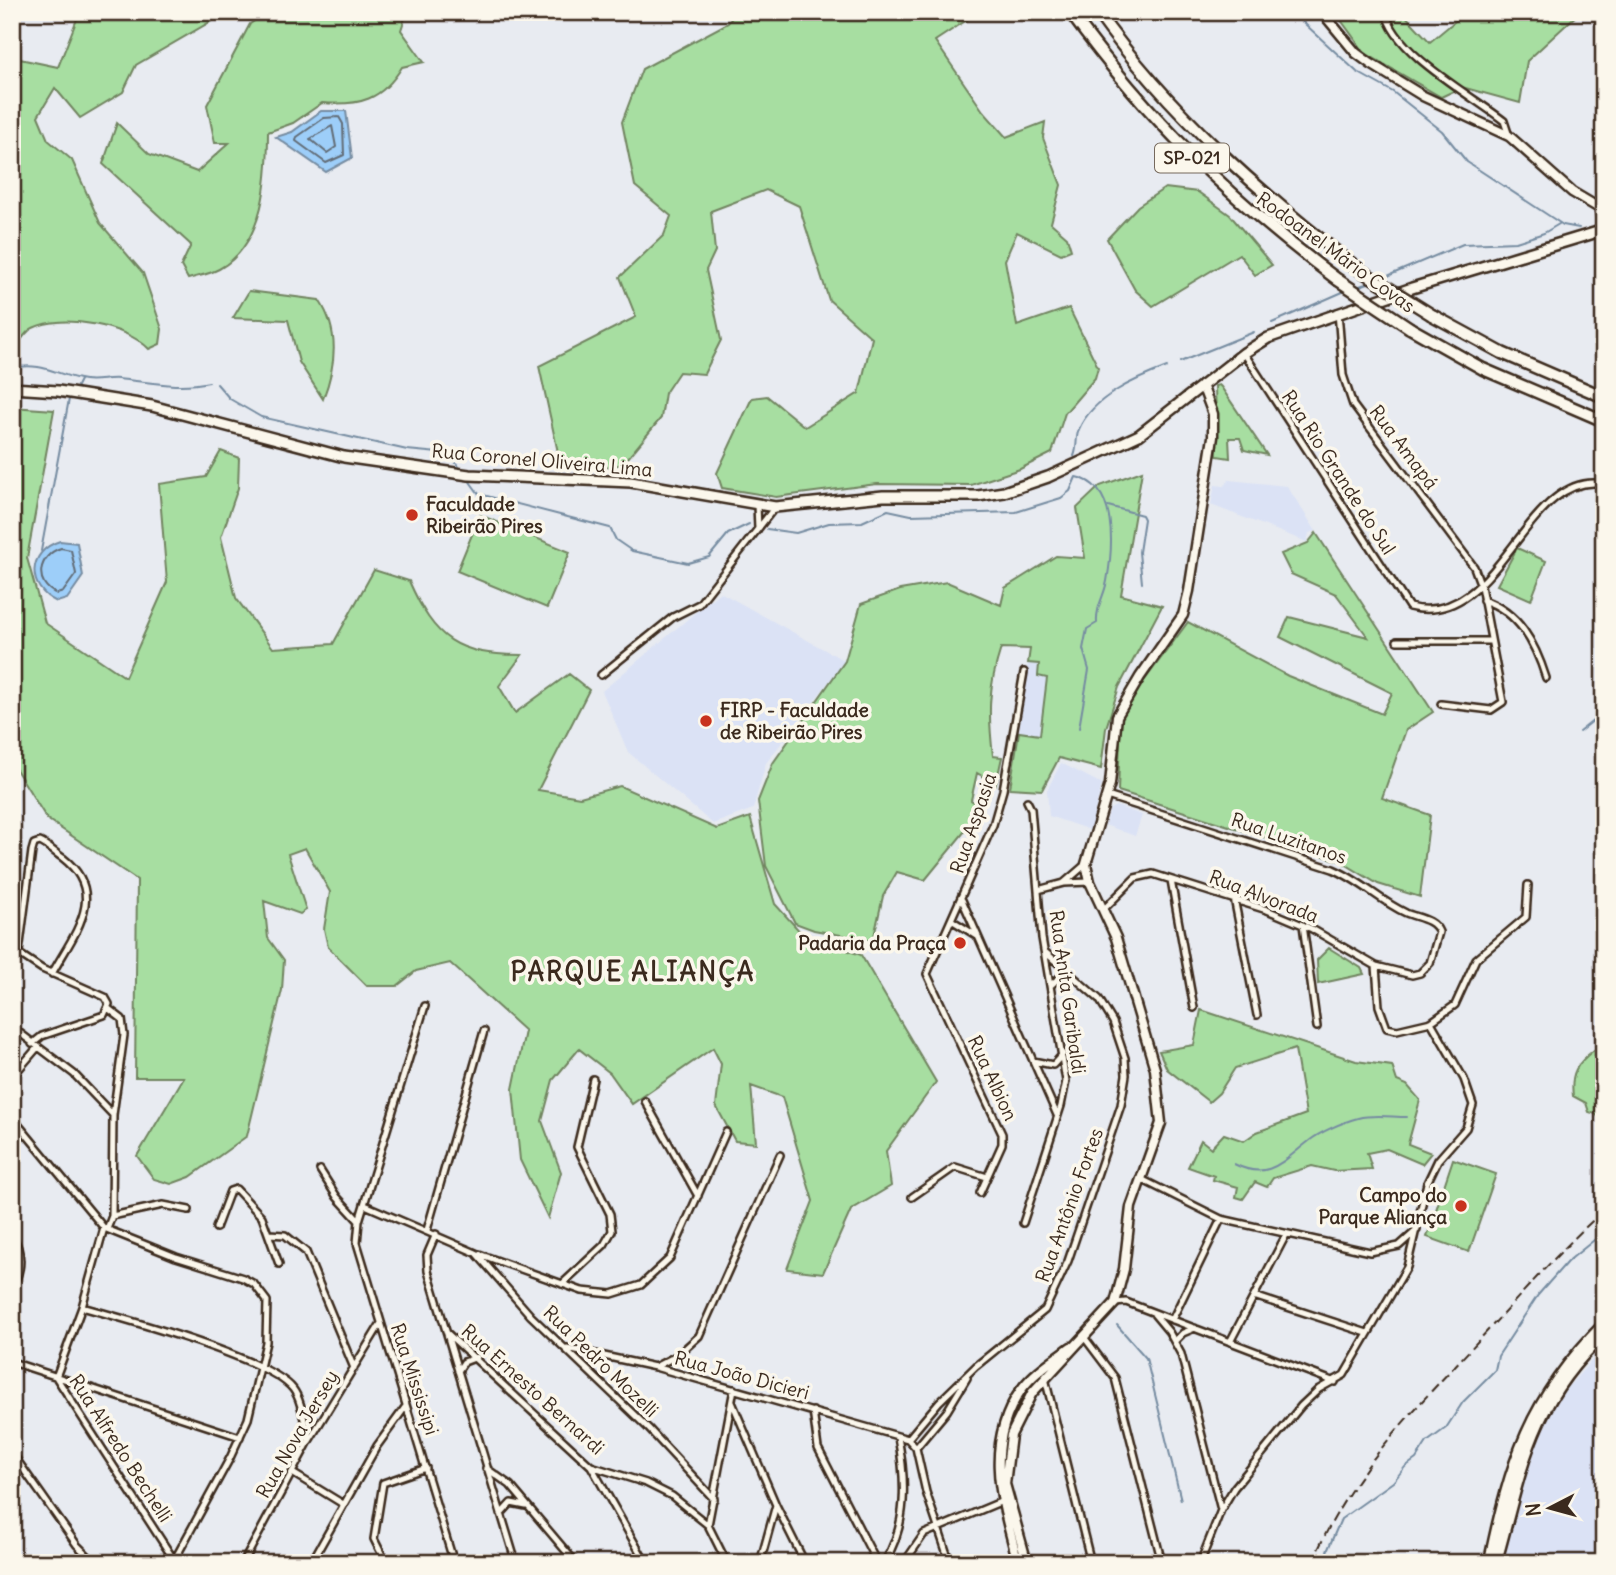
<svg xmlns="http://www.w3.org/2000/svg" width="1616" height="1575" viewBox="0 0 1616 1575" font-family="Delius,sans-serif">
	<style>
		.built { fill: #dbe2f5 }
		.green { fill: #a7dea1; stroke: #718460; stroke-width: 2 }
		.water { fill: #9dcef9; stroke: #768ca1; stroke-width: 2 }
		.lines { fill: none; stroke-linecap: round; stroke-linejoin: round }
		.shore { stroke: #626c76; stroke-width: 2 }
		.stream { stroke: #768ca1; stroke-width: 2 }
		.minor-casing { stroke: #3b2a1e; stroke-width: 10 }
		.secondary-casing { stroke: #3b2a1e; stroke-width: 13 }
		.primary-casing { stroke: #3b2a1e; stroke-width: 14 }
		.trunk-casing { stroke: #3b2a1e; stroke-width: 14 }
		.motorway-casing { stroke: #3b2a1e; stroke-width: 15 }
		.minor { stroke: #fbf7ec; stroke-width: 5 }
		.secondary { stroke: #fbf7ec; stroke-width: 8 }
		.primary { stroke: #fbf7ec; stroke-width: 9 }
		.trunk { stroke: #fbf7ec; stroke-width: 9 }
		.motorway { stroke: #fbf7ec; stroke-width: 10 }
		.rail { stroke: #3b2a1e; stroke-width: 2; stroke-dasharray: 10 5; stroke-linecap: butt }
		.motorway-bridge-casing { stroke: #3b2a1e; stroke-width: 15; stroke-linecap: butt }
		.motorway-bridge { stroke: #fbf7ec; stroke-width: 10 }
		.poi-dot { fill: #c8321e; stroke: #fbf7ec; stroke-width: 2.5 }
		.labels { text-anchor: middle; stroke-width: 7; stroke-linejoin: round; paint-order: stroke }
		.shield { fill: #fbf7ec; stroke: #75685c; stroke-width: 2 }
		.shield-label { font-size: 18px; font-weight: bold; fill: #3b2a1e }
		.street-label { font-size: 19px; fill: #3b2a1e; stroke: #fbf7ec }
		.poi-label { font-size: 19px; font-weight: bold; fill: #3b2a1e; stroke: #fbf7ec; text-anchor: start }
		.district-label { font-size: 26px; font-weight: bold; letter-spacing: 2px; fill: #3b2a1e; stroke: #fbf7ec }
	</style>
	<rect width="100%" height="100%" fill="#e8ebf1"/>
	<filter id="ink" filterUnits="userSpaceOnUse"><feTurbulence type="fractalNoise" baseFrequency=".0143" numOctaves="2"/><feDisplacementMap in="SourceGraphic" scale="14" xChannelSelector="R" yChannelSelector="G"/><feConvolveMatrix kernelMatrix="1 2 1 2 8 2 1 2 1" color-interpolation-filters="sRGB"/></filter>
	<g filter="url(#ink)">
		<path class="built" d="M1229 480 1287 486 1316 531 1309 533 1307 542 1211 505 1215 485 1224 486Z
			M720 592 845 661 766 763 753 809 713 824 628 752 602 691Z
			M1028 663 1039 664 1047 677 1040 735 1019 732Z
			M1061 763 1102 784 1090 830 1049 816 1047 790Z
			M1116 806 1142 815 1135 836 1105 825 1110 809Z
			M1604 1347V1563H1503L1530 1455 1546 1420 1565 1390Z"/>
		<path class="green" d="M75 12H217L215 19 136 65 123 92 80 118 55 88 38 116 48 140 72 160 100 223 143 273 162 329 160 344 149 349C127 326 63 313 33 328 28 330 24 336 21 340L12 338V50L20 59 58 67 77 19Z
			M267 12H407L401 30 424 62 402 67C382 100 360 106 322 103L293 123 268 132C268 177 265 244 219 269 210 274 198 276 188 279L181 266 191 245 103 164 117 123 149 154 197 172 229 143H215L207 105 250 24Z
			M736 12H979L935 41 983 111 1006 137 1045 122 1043 138 1061 185 1051 223 1067 237 1071 250 1061 254 1017 232 1005 260 1017 326 1069 308 1098 367 1095 378 1065 413 1052 453 1020 469 971 485 877 484 776 497 722 488 717 473 752 398 767 396 805 427 859 393 872 338 829 300 799 206 766 190 711 211 715 251 706 270 721 340 704 374 679 372 665 393 661 418 623 464 607 467 559 457 539 366 636 317 620 277 664 235 671 216 635 186 622 122 642 69 728 23Z
			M1335 12H1402L1430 42 1466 12H1580L1527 61 1520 103 1462 87 1441 97 1365 53Z
			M1165 188 1198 192 1230 215 1272 265 1255 275 1239 254 1153 306 1135 290 1107 239 1138 206Z
			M249 291 319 300C340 331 336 365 323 399L299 362 288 320 233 318Z
			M1219 385 1221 387 1267 455 1244 450 1240 438H1229L1230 458 1217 456 1215 386Z
			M12 407 54 410 27 558 45 623 125 677 167 582 159 484 206 477 221 451 239 458 238 488 221 537 236 598 273 648 333 644 374 570 409 581C435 640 457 655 522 655L499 686 515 713 569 674 589 690 538 790 580 797 620 786 717 829 750 817 775 904 803 935 861 955 936 1082 886 1151 891 1186 851 1210 823 1273 787 1269 813 1201 782 1097 751 1086 756 1143 735 1141 716 1106 721 1064 713 1048 632 1104 610 1073 579 1049 553 1080 542 1121 561 1172 548 1218 520 1160 513 1089 525 1031 450 963 416 971 397 986H367L328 947 324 929 330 892 305 848 288 854 306 910 300 914 264 901 268 938 284 960 282 990 247 1136 190 1177 171 1184 154 1179 137 1156 184 1077H135L137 880 47 819 12 763Z
			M1142 471 1121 595 1162 606 1119 687 1106 728 1101 769 1059 758 1042 790 1010 788 1019 732 1040 735 1047 678 1038 676 1039 664 1028 663 1030 649 1001 648C988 688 988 714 993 756L1002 757 996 784 977 773 971 800 983 809 925 880 897 872 883 896 873 941 814 930 795 923 766 866 758 801 773 763 845 661 861 604 900 590 947 582 1001 605 1005 588 1056 556 1085 558 1077 508 1100 486Z
			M480 515 570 552 547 608 457 571Z
			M1316 533 1433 712 1406 730 1382 798 1430 815 1420 897 1378 884 1340 861 1118 791 1121 712 1188 622 1288 676 1382 714 1392 693 1280 637 1289 617 1368 637 1336 594 1291 574 1281 554 1308 543Z
			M1517 548 1546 561 1531 600 1497 585Z
			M1329 948 1361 968 1364 974 1318 984 1317 960Z
			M1201 1010 1356 1061 1392 1066 1397 1081 1407 1085 1420 1100 1408 1144 1431 1153 1422 1164 1387 1149 1367 1153 1372 1169 1334 1171 1312 1166 1273 1178 1267 1187 1255 1182 1243 1199 1236 1197 1238 1187 1213 1180 1214 1176 1188 1167 1201 1140 1211 1148 1224 1134 1244 1141 1257 1132 1306 1114 1295 1049 1235 1068 1219 1093 1209 1102 1167 1069 1159 1051 1194 1045Z
			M1594 1050H1604V1125L1596 1114 1589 1112 1586 1103 1573 1096C1570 1073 1577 1063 1594 1050Z
			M1453 1159 1496 1174 1469 1252 1427 1237Z"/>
		<path class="water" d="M321 111H346L352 158 326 172 276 137 292 132Z
			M60 541 77 543 83 576 67 599 57 602C26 588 27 551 60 541Z"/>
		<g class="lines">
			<path class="shore" d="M339 117 343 124 344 155 326 163 296 141 297 137 324 118Z
				M332 126 336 147 327 153 310 139Z
				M61 548 71 550 76 574 63 592 57 594C33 584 38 555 61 548Z"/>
			<path class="stream" d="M1292 12 1357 72 1393 92 1442 131 1467 162 1563 225 1579 228
				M1597 238 1604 246
				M1383 278 1463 244 1516 242 1544 233 1559 224
				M1357 287 1371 282
				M1272 323 1345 291
				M1180 362 1254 332
				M12 368C44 361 57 376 85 380 96 382 107 378 118 379 150 382 178 389 209 382
				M217 384 230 399 261 417 407 450 449 454 460 468
				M77 386 80 380
				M1074 456C1078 447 1075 438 1079 429 1093 397 1135 379 1167 367
				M468 479 479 494 610 528 616 540 632 551 688 563 709 557 728 534 749 524
				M1108 506 1142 515 1144 519 1139 552 1142 583
				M767 529 796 533 829 523 862 522 888 510 911 515 1016 512 1061 498 1070 491 1076 477C1118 485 1113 548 1107 581 1104 597 1096 606 1097 623L1087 629 1083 649 1089 670 1079 728
				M41 551 69 399
				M1579 732 1604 712
				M1234 1164C1268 1181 1282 1162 1309 1141 1320 1132 1343 1122 1358 1118 1373 1114 1391 1117 1407 1117
				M1117 1325 1146 1358 1181 1500
				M1272 1563 1290 1560 1293 1563
				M1299 1563 1306 1561
				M1322 1563 1341 1519 1393 1482 1405 1467 1416 1459 1427 1442 1446 1428 1463 1402 1495 1370 1498 1356 1538 1295 1567 1262 1604 1232"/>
			<g class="minor-casing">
				<path id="minor" d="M1386 12C1393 53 1473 96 1504 121L1509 136
					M1338 312 1343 375 1353 405 1474 567 1481 586 1503 702 1491 710 1441 704
					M1244 353 1409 607C1500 631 1525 468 1604 484
					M757 505 758 529
					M1483 600C1519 612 1535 643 1546 678
					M1397 641H1491
					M601 675 673 617 699 604 775 507
					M1171 880 1194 1008
					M1064 883 1086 864
					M1038 890 1064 883 1090 882
					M1234 898 1257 1015
					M962 900 1057 1115
					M1104 909 1135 878 1153 874 1267 910 1312 929 1376 966 1412 975 1420 973 1430 963 1439 932C1434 919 1418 918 1406 913 1380 901 1360 880 1333 869L1107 796
					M953 921 977 936
					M1303 925 1317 1027
					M12 949 42 969 105 997 109 1004 104 1015 42 1036 32 1044
					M19 952 32 851 34 844 40 842C49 846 55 853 63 858 110 895 72 936 52 974
					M1376 966 1379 1006 1387 1028 1397 1030 1431 1022 1455 1005 1476 959 1526 917 1528 885
					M1051 985 1067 971
					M425 1006 359 1221 357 1243 454 1563
					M12 1027 74 1074 113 1115
					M1033 1061 1053 1065 1063 1054
					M12 1077 37 1048
					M645 1101 698 1196
					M12 1117 104 1228 176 1257 243 1278 254 1284 267 1301 266 1342 248 1419 230 1458 175 1559 164 1563
					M320 1170 337 1197 359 1221
					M1141 1179 1221 1219 1370 1252 1399 1246 1417 1230
					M980 1193 1002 1144V1134L927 974 993 825 1003 790 1024 672
					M912 1197 955 1167 987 1177
					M365 1205 476 1253 531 1316 648 1428 714 1499
					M112 1216 163 1205 189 1210
					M1023 1223 1061 1106 1066 1081 1042 938 1031 809 1027 801
					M104 1228 82 1307 56 1377 176 1563
					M216 1228 230 1191 236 1189 262 1217 279 1264
					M107 1229 112 1216 113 1115 124 1035 122 1019 109 1009
					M427 1230 484 1031
					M269 1234 285 1235 306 1252 354 1368
					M436 1234 427 1255 428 1271 516 1563
					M12 1235C22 1251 23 1270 12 1286
					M479 1254 582 1291 612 1294 641 1285 670 1258 726 1132
					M562 1284 604 1245 612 1231 610 1214 577 1147 593 1079
					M1254 1296 1367 1333
					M1115 1303 1126 1302 1335 1382
					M82 1307C125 1319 269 1358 293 1389 303 1402 304 1426 309 1441
					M1154 1314 1169 1332 1181 1354 1221 1510
					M1172 1320 1221 1219
					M447 1333 591 1466 646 1483 672 1496 708 1525
					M1084 1337 1115 1378 1162 1563
					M1175 1341 1183 1333 1195 1328
					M1230 1342 1286 1235
					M567 1348 655 1367 908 1439
					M12 1362 240 1437
					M655 1367 678 1355 699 1336 780 1155
					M458 1371 464 1362 477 1357
					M1045 1378 1091 1563
					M732 1402 776 1505 805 1563
					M813 1411 818 1448 877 1563
					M908 1439 939 1402 976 1366 1045 1310 1068 1261 1121 1105 1126 1075 1125 1058 1113 1022 1099 999 1045 952
					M908 1439 916 1448 926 1492 950 1563
					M916 1448 947 1411 967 1378
					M12 1453 77 1545 89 1557 114 1563
					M591 1466 646 1563
					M486 1468 510 1485 576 1563
					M294 1474 343 1504
					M501 1514 511 1503 526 1506
					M888 1556 897 1563
					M243 1563 309 1441 381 1323
					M311 1563 377 1446 406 1406
					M386 1563 374 1539 383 1483 426 1468
					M727 1563 708 1525 734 1389
					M760 1563 776 1505
					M884 1563C908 1524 906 1480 898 1437
					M904 1563 924 1534 1005 1500
					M1200 1563 1221 1510 1234 1488 1301 1406 1319 1389 1344 1375 1407 1267 1427 1183 1438 1160 1466 1128 1473 1105 1464 1079 1431 1022"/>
			</g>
			<g class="secondary-casing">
				<path id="secondary" d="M1322 12 1356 53 1371 64 1423 96 1509 136 1572 192 1604 211
					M1600 210 1604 230
					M1018 1563C1003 1504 982 1446 1021 1390 1034 1372 1054 1360 1071 1347
					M1027 1563 1005 1484 1011 1435 1032 1393 1115 1303 1124 1269 1131 1207 1161 1123 1155 1069 1116 938 1090 882 1086 864 1110 784 1117 716 1140 677 1183 615 1189 591 1213 437V414L1202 385"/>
			</g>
			<g class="primary-casing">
				<path id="primary" d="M12 388 58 391 152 406 344 457 469 475 631 482 775 507 883 496H978L1004 492 1048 477 1139 435 1244 353 1268 338 1412 288 1604 230"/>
			</g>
			<g class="trunk-casing">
				<path id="trunk" d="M1489 1563C1510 1462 1529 1399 1604 1324
					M1496 1563C1522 1471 1529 1403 1604 1335"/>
			</g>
			<g class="motorway-casing">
				<path id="motorway" d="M1070 12C1148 119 1232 201 1338 280
					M1097 12C1169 113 1262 195 1360 270
					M1432 315 1502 353 1604 397
					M1410 328 1483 369 1604 421"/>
			</g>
			<use href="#minor" class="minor"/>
			<use href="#secondary" class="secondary"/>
			<use href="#primary" class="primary"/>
			<use href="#trunk" class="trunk"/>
			<use href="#motorway" class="motorway"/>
			<path class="rail" d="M1312 1563C1353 1468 1410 1415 1478 1341 1519 1297 1559 1251 1604 1210"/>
			<g class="motorway-bridge-casing">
				<path id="motorway-bridge" d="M1360 270 1432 315
					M1338 280 1410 328"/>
			</g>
			<use href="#motorway-bridge" class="motorway-bridge"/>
		</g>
	</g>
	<g class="poi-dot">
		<circle cx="412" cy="515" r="7"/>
		<circle cx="706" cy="721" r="7"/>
		<circle cx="960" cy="943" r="7"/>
		<circle cx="1461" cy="1206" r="7"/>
	</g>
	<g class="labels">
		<rect class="shield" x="1155" y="143.5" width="74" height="29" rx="5"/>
		<g class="shield-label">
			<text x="1192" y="164">SP-021</text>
		</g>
		<g class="street-label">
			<text transform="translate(1336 252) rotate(36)" y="7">Rodoanel Mário Covas</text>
			<text transform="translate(1404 447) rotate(53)" y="7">Rua Amapá</text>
			<text transform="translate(542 460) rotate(5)" y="7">Rua Coronel Oliveira Lima</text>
			<text transform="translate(1339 472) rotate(57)" y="7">Rua Rio Grande do Sul</text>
			<text transform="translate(973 823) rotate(-71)" y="7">Rua Aspasia</text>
			<text transform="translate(1289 838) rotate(19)" y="7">Rua Luzitanos</text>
			<text transform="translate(1264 896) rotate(21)" y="7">Rua Alvorada</text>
			<text transform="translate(1068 992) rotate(82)" y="7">Rua Anita Garibaldi</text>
			<text transform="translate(993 1078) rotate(65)" y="7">Rua Albion</text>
			<text transform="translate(1069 1205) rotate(-70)" y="7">Rua Antônio Fortes</text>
			<text transform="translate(601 1361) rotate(44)" y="7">Rua Pedro Mozelli</text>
			<text transform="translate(742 1375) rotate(15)" y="7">Rua João Dicieri</text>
			<text transform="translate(415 1379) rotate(72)" y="7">Rua Mississipi</text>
			<text transform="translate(533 1389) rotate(42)" y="7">Rua Ernesto Bernardi</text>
			<text transform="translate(297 1434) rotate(-60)" y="7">Rua Nova Jersey</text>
			<text transform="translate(121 1448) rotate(57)" y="7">Rua Alfredo Bechelli</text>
		</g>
		<g class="poi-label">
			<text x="426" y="511">Faculdade<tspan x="426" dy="22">Ribeirão Pires</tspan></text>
			<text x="720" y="717">FIRP - Faculdade<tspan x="720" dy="22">de Ribeirão Pires</tspan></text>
			<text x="946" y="950" text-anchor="end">Padaria da Praça</text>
			<text x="1447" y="1202" text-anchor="end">Campo do<tspan x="1447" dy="22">Parque Aliança</tspan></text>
		</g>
		<g class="district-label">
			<text x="633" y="981">PARQUE ALIANÇA</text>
		</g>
	</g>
	<rect width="1616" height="1575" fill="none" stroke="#fbf7ec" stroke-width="42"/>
	<rect x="21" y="21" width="1574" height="1533" fill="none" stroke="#3b2a1e" stroke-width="2.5" filter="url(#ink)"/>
	<g transform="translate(1550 1508) rotate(264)" stroke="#fbf7ec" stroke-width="5" paint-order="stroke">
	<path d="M0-5L12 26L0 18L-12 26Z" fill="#3b2a1e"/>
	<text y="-10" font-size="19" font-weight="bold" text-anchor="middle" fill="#3b2a1e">N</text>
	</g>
</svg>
